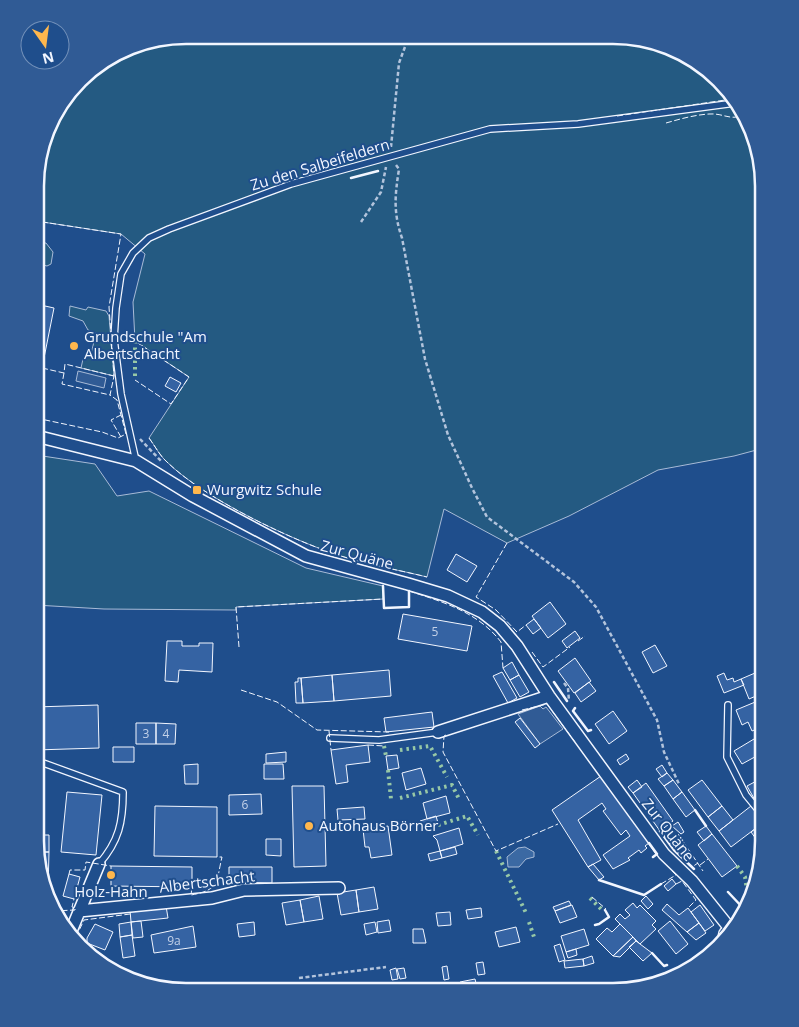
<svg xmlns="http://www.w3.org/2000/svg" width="799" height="1027" viewBox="0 0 799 1027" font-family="'Open Sans',sans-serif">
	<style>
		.green { fill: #245a82; stroke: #a8bbd7 }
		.parking { fill: #305b95; stroke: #a8bbd7 }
		.water { fill: #3b69a3; stroke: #a8bbd7 }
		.building { fill: #3563a3; stroke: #f2f6ff }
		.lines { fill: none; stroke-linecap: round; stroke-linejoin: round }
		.lane-casing { stroke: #f2f6ff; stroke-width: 8 }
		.street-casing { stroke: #f2f6ff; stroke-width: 14 }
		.secondary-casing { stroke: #f2f6ff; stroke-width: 19 }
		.path { stroke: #b3c4dc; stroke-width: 2.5; stroke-dasharray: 4 2.5; stroke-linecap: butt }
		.lane { stroke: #1f4e8c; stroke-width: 5.5 }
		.street { stroke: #1f4e8c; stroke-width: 11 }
		.secondary { stroke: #1f4e8c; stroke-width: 16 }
		.hedge { stroke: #97c8a6; stroke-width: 4; stroke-dasharray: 2.5 4; stroke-linecap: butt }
		.fence { stroke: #f2f6ff; stroke-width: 1; stroke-dasharray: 6 2.5; stroke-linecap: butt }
		.wall { stroke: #f2f6ff; stroke-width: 2.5 }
		.poi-dot { fill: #ffb74d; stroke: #1f4e8c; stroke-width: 2 }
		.labels { text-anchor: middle; stroke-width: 4; stroke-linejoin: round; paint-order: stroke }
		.number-label { font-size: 12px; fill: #c3d1e8 }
		.street-label { font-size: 15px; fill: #f2f6ff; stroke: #1f4e8c }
		.poi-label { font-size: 15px; fill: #f2f6ff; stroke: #1f4e8c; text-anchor: start }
		.rim { fill: none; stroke: #f2f6ff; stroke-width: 2.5 }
	</style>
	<rect width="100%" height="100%" fill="#1f4e8c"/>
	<path class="green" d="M186 35 633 36 705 66 748 119 764 186V448L734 456 658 470 569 516 507 543 444 509 427 577C399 570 369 565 341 556 291 540 205 499 167 462 160 456 155 446 149 438L189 377 135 341 133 302 145 254 121 234 36 221V166L55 111 87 72 137 43Z
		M41 243H46L53 252 51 264 47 266 36 263V245Z
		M70 306 86 310 88 307 106 311 109 316 114 376 81 368 83 359 91 354 96 333 88 330 83 321 69 316Z
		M36 455 95 464 117 496 149 491 306 568 383 586V599L236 607V610L104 609 35 605Z"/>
	<path class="parking" d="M78 371 106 378 104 388 76 381Z
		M540 706 543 709 546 707 563 729 540 744 518 714Z"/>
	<path class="water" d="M525 847 534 852V857L526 859 519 867H508L507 857 518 848Z"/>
	<path class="building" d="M36 304 54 308 42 368 36 367Z
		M170 377 181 383 176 392 165 386Z
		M456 554 477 566 467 582 447 570Z
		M550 602 566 624 548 638 532 616Z
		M403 614 472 626 467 651 398 639Z
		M534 619 541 628 533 634 526 625Z
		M575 631 580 638 567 648 562 641Z
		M167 641H182V646H199V643H213L212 672 179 670 178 682 165 681Z
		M655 645 667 666 653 673 642 652Z
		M575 658 591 681 574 693 558 671Z
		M512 662 519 675 510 680 503 668Z
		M389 670 391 696 334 701 332 675Z
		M502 672 517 698 508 703 493 676Z
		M724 673 727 680 733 678 734 682 741 679 744 685 724 693 717 676Z
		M755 673 763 693 749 699 741 679Z
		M332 675 334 701 303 703 301 678Z
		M519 675 529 692 520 697 510 680Z
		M298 678H301L303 703H296L295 682H298Z
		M589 682 596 691 581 702 575 693Z
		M760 700 764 709V726L752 731 748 722 742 725 736 710Z
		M98 705 99 748 35 750V707Z
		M613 711 627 731 609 744 595 724Z
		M432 712 434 727 386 732 384 718Z
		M520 718 540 744 535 748 515 722Z
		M136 723H156V744H136Z
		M156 723 176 724 175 744H156Z
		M754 739 762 753 742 764 734 751Z
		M368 745 370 762 346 765 348 782 336 784 331 750Z
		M113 747H134V762H113Z
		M286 752V762L266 763V754Z
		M626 754 629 759 620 765 617 760Z
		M397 755 399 768 388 770 386 756Z
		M198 764V784H185L184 765Z
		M264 764H283L284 779H264Z
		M662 765 667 773 662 777 656 769Z
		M421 768 426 784 406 790 402 773Z
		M667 773 673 780 664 786 658 779Z
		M601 776 649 843 645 846 647 848 641 853 639 850 628 858 630 860 613 869 603 855 630 836 626 830 621 835 603 811 606 809 602 803 578 820 601 860 588 867 552 810Z
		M764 777V796L755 800 747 786Z
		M637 780 642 787 633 793 628 787Z
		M673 780 682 792 673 799 664 786Z
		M702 780 722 806 708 817 688 790Z
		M646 783 673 821 660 831 633 793Z
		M292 786H324L326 866 294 867Z
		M67 792 102 795 96 855 61 852Z
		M682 792 695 810 686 817 673 799Z
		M261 794 262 814 229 815V795Z
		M446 796 450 813 427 819 423 803Z
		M155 806 217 807V857L154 856Z
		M722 806 733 820 719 831 708 817Z
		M751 806 764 822 731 847 719 831Z
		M364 807 365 819 338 820 337 809Z
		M436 816 438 823 421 827 420 821Z
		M678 822 684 832 681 834 672 826Z
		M764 822V839L759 843 751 832Z
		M388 826 392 855 371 858 369 847H365L363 829Z
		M706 826 712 834 704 841 697 832Z
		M459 828 463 844 440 851 437 840 433 836Z
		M712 834 737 866 722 877 698 845Z
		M35 835H49V852H38Z
		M266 839H281V856L266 855Z
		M455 847 457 854 442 858 440 851Z
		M440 851 442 858 430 861 428 854Z
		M38 852H49L48 890H47Z
		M593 864 604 877 599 880 588 867Z
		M111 866 192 867V887L111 886Z
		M229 867H272V883L229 882Z
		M69 874 80 877 74 899 63 896Z
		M672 879 676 884 668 891 664 886Z
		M374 887 378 909 359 912 356 890Z
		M356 890 359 912 341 915 337 893Z
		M319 896 323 919 304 922 300 900Z
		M646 896 653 904 648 909 641 901Z
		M300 900 304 922 286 925 282 903Z
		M569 901 571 905 555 911 553 907Z
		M633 903 637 908 640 905 656 921 652 925 656 929 640 944 615 919 620 914 625 919 630 915 625 910Z
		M667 904 679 915 688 908 699 923 687 932 662 910Z
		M572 905 577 917 560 923 555 911Z
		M700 905 714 925 705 931 691 912Z
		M166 906 168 918 131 922 130 910Z
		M481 908 482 917 468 919 466 910Z
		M450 912 451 925 438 926 436 913Z
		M389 920 391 931 378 933 377 922Z
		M141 921 143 937 133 938 131 922Z
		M670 921 688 944 676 954 658 931Z
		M131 922 132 935 120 937 119 924Z
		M254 922 255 935 239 937 237 924Z
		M375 922 377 932 366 935 364 924Z
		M699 923 706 933 696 940 687 932Z
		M95 924 113 932 105 950 87 943V938Z
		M620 924 633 937 613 956 596 939 607 928 612 932Z
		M193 926 196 947 154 953 151 935Z
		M516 927 520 942 499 947 495 932Z
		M413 929H423L426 943H413Z
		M584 929 589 945 566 952 561 936Z
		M132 935 135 956 123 958 120 937Z
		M633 937 636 941 620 957 613 956Z
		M636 941 652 953 643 961 629 947Z
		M560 944 565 960 559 962 554 946Z
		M576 949 577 955 568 958 566 952Z
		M592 956 594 963 584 966 583 959Z
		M583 959 584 966 565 968 564 961Z
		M483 962 485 974 478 975 476 963Z
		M447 966 449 979 444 980 442 967Z
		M396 968 398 979 392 980 390 970Z
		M404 968 406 978 400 979 397 969Z
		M475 979 478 992H462L460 982Z
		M452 983 453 992H444L443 985Z
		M597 984 600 992H573Z"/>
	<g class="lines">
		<g class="lane-casing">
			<path id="lane" d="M136 461 121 394 114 339 116 308 121 274 133 253 149 238 169 229 291 184 490 129 578 124 735 103
				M728 705 727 757 746 795 764 817
				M330 738 379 740 438 732
				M35 760 123 792C123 822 119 841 99 864"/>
		</g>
		<g class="street-casing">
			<path id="street" d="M36 436 136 461 193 496 306 556 408 584 448 596 482 612 500 626 517 646 549 696 664 854 692 881 732 931
				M438 732 549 696
				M79 911 212 898 244 890 339 888
				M71 931 99 864"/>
		</g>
		<g class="secondary-casing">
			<path id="secondary" d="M727 935 732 930"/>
		</g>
		<path class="path" d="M391 147 399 63 409 36
			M396 165 399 169C395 195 393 212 402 238L425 359 448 435 472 488 487 517 574 582 596 607 657 720 664 752 679 784
			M361 222 381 192 386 167
			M140 439 162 462
			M564 683 568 688 569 701
			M299 978 386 967"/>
		<use href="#lane" class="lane"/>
		<use href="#street" class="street"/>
		<use href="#secondary" class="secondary"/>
		<path class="hedge" d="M135 341V380
			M384 746 386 756
			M400 750 430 746 447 777
			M388 770 391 799
			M400 798 452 785 459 799
			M759 803 764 808
			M438 825 467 816 478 835
			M496 851 527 915
			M737 866 745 877 748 897
			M590 898 603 911
			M743 907 745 905
			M529 922 534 937"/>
		<path class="fence" d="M617 116 732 99
			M666 123C680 119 694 115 709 114 724 113 729 121 745 115
			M135 341 189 377 171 404 135 380
			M42 368 64 373 65 364 114 376
			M64 373 62 384 110 395
			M36 418 102 432 118 438 126 434 117 400 110 395 114 376 109 307 121 234 36 221
			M121 437 111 420 121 415
			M149 438C155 446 160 456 167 462 205 499 291 540 341 556 369 565 399 570 427 577
			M507 543 476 597 496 610 517 632 526 625
			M409 591C443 602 478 612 501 642L503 668
			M578 641 585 636
			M239 647 236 607 383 599
			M532 652 543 667 570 647
			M241 690 277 702 317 730 389 732
			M522 710 547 704 575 742
			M329 731 331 750
			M446 735 444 736 443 752 496 851 558 824
			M368 745 384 746
			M660 831 692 867 698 863
			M678 834 703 871
			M700 865 708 859
			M69 874 70 870H85L86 862 111 866
			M661 884 676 875 671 870
			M676 884 682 881 696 900 688 908
			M192 887 191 895C220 890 216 882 222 857H217
			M592 897 606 909
			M53 911 75 910V908L72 907 74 899
			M76 937 84 920 130 914"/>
		<path class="wall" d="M351 178 378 171
			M383 586 384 608 409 607V591
			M554 682 567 701
			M575 708 573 711 588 731 591 730
			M695 810 706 826
			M660 831 674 850 694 869
			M649 843 657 854 653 857
			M599 880 644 895 661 884
			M728 892 744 909
			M595 925 599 924 609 917 605 910
			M652 953 664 966 667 965
			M670 979 694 958"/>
	</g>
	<g class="poi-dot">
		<circle cx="74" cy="346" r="5"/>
		<rect x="192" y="485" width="10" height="10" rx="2.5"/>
		<circle cx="309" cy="826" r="5"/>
		<circle cx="111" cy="875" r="5"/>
	</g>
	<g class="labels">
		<g class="number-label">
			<text x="435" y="636">5</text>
			<text x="146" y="738">3</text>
			<text x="166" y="738">4</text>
			<text x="245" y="809">6</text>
			<text x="174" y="945">9a</text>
		</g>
		<g class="street-label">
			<text transform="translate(320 165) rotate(-17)" y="5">Zu den Salbeifeldern</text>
			<text transform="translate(357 555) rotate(15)" y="5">Zur Quäne</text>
			<text transform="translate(668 830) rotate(52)" y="5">Zur Quäne</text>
			<text transform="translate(207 882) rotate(-7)" y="5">Albertschacht</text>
		</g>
		<g class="poi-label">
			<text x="84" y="342">Grundschule "Am<tspan x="84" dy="17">Albertschacht</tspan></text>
			<text x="207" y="495">Wurgwitz Schule</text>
			<text x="319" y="831">Autohaus Börner</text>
			<text x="111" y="897" text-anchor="middle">Holz-Hahn</text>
		</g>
	</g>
	<path d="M0 0H799V1027H0ZM186 44H613A142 142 0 0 1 755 186V841A142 142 0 0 1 613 983H186A142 142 0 0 1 44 841V186A142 142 0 0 1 186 44Z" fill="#305b95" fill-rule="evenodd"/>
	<path class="rim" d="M186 44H613A142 142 0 0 1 755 186V841A142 142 0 0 1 613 983H186A142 142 0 0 1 44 841V186A142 142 0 0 1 186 44Z"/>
	<g transform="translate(45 45) rotate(166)"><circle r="24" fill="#1f4e8c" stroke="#7391ba"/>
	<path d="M0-4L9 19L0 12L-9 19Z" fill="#ffb74d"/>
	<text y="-8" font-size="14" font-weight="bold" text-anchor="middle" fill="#f2f6ff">N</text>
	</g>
</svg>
